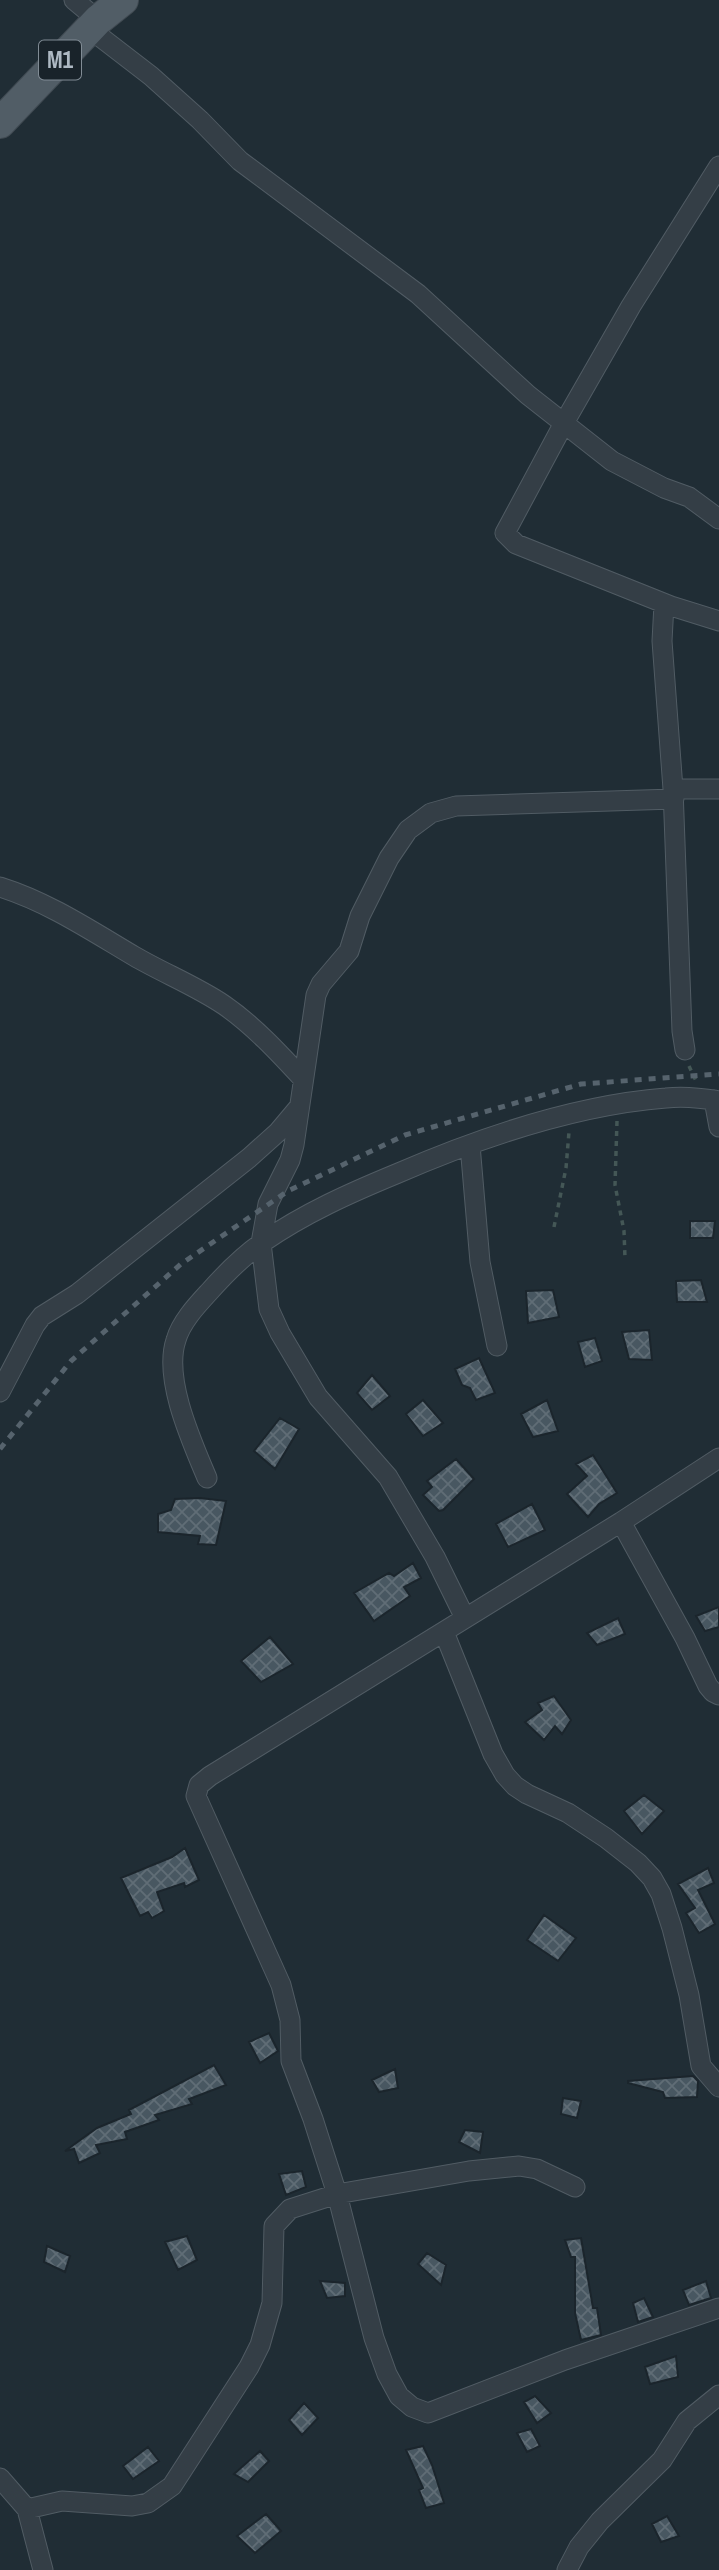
<svg xmlns="http://www.w3.org/2000/svg" width="719" height="2570" viewBox="0 0 719 2570" font-family="'Archivo Narrow',sans-serif">
	<style>
		.building { fill: url(#building-cross-hatch); stroke: #1b252c; stroke-width: 2 }
		.lines { fill: none; stroke-linecap: round; stroke-linejoin: round }
		.minor-casing { stroke: #515c64; stroke-width: 21 }
		.primary-casing { stroke: #404a52; stroke-width: 32 }
		.path { stroke: #445756; stroke-width: 3.5; stroke-dasharray: 5 5; stroke-linecap: butt }
		.minor { stroke: #343e46; stroke-width: 19 }
		.primary { stroke: #515d66; stroke-width: 30 }
		.rail { stroke: #56636d; stroke-width: 5; stroke-dasharray: 7 7; stroke-linecap: butt }
		.labels { text-anchor: middle; stroke-width: 7; stroke-linejoin: round; paint-order: stroke }
		.shield { fill: #19232a; stroke: #818c95; stroke-width: 2 }
		.shield-label { font-size: 23px; font-weight: bold; fill: #aeb9c3 }
	</style>
	<defs>
		<pattern id="building-cross-hatch" width="8" height="8" patternUnits="userSpaceOnUse" patternTransform="scale(1.75)"><rect width="8" height="8" fill="#485761"/><path d="M0 0l8 8M0 8l8-8" fill="none" stroke="#606d76"/></pattern>
	</defs>
	<rect width="100%" height="100%" fill="#202d35"/>
	<path class="building" d="M690 1221H715L713 1238H690Z
		M701 1280 707 1302H677L676 1281Z
		M553 1290 559 1317 528 1323 526 1291Z
		M649 1330 652 1360 629 1359 622 1332Z
		M595 1338 602 1361 585 1367 578 1342Z
		M479 1358 495 1393 476 1400 470 1388 462 1385 455 1369Z
		M372 1375 390 1396 372 1410 357 1393Z
		M423 1400 443 1423 423 1436 406 1414Z
		M547 1400 558 1431 533 1437 521 1414Z
		M280 1418 299 1429 275 1469 254 1451Z
		M593 1455 617 1493 599 1504 588 1517 567 1494 587 1476 576 1464Z
		M456 1459 474 1479 443 1510 439 1511 423 1495 432 1487 427 1481Z
		M200 1498 226 1501 216 1545 198 1544 200 1536 158 1532V1514L171 1510 175 1499Z
		M532 1504 545 1530 508 1547 496 1524Z
		M413 1563 421 1578 404 1587 410 1596 374 1621 354 1593 389 1573 394 1576Z
		M719 1607V1627L705 1631 696 1616Z
		M618 1618 625 1634 597 1645 587 1633Z
		M270 1637 293 1664 261 1682 241 1661Z
		M554 1696 571 1720 562 1734 555 1726 544 1740 525 1722 542 1710 538 1703Z
		M644 1795 664 1811 642 1834 624 1811Z
		M185 1848 199 1880 185 1887 184 1883 157 1892 164 1911 152 1918 148 1912 140 1916 121 1878 172 1857Z
		M708 1868 714 1883 698 1890 715 1924 699 1933 686 1913 695 1908 678 1884Z
		M544 1915 576 1938 558 1961 527 1940Z
		M269 2033 278 2051 260 2063 249 2042Z
		M214 2065 226 2085 189 2099 192 2104 155 2115 159 2120 125 2132 127 2139 96 2145 100 2153 79 2163 74 2149 65 2151 97 2128 131 2114 129 2110Z
		M395 2069 398 2088 379 2092 372 2080Z
		M693 2076 698 2081 697 2097 665 2098 663 2092 628 2083V2081Z
		M563 2098 581 2101 577 2118 561 2114Z
		M465 2130 483 2132 480 2153 459 2142Z
		M302 2171 306 2187 286 2195 279 2174Z
		M187 2236 197 2260 178 2270 165 2242Z
		M581 2238 593 2308H597L601 2335 581 2340 575 2313V2257H571L565 2240Z
		M47 2246 70 2256 65 2272 44 2262Z
		M427 2253 446 2265 441 2285 418 2264Z
		M320 2281 345 2283V2296L327 2298Z
		M706 2281 711 2298 689 2305 683 2290Z
		M644 2298 653 2317 638 2322 633 2303Z
		M676 2356 678 2377 650 2384 645 2367Z
		M535 2396 551 2413 537 2423 524 2402Z
		M304 2403 318 2418 302 2435 289 2420Z
		M531 2429 540 2446 527 2452 517 2433Z
		M423 2446 432 2465 444 2503 426 2508 419 2490 423 2488 406 2450Z
		M148 2447 159 2461 133 2479 123 2466Z
		M260 2451 269 2461 248 2482 234 2474Z
		M266 2514 281 2531 255 2553 237 2536Z
		M667 2516 679 2536 661 2542 652 2524Z"/>
	<g class="lines">
		<g class="minor-casing">
			<path id="minor" d="M74 0 98 20
				M90 29 151 76 200 120 240 161 418 294 528 395 612 461 664 488 689 497 719 519
				M719 166 631 306 564 423 505 533 516 544 671 606 719 621
				M664 604 662 641 673 789 682 1031 685 1050
				M673 789H719
				M0 887C48 902 90 930 134 956 163 973 196 986 224 1005 253 1025 279 1053 303 1079
				M714 1100 719 1127
				M470 1145 480 1262 497 1346
				M0 1392 35 1325 42 1316 77 1294 249 1158 278 1132 299 1107
				M207 1478C192 1442 163 1379 176 1340 181 1322 197 1305 209 1292 225 1274 244 1255 263 1242 305 1213 350 1193 396 1174 479 1138 575 1105 666 1098 684 1096 702 1098 719 1101
				M621 1522 685 1638 708 1686 713 1692 719 1695
				M465 1618 435 1557 388 1477 318 1397 280 1333 269 1309 261 1243 268 1204 290 1160 294 1145 316 995 321 984 349 951 360 916 389 858 408 830 431 813 456 806 674 799
				M444 1632 493 1754 505 1775 515 1786 527 1794 568 1813 606 1838 638 1863 652 1878 661 1894 672 1928 689 1995 701 2066 719 2087
				M575 2187 537 2169 519 2166 469 2171 337 2194 374 2338 387 2374 399 2396 412 2407 428 2413 565 2360 719 2308
				M0 2478 27 2509 43 2570
				M27 2509 62 2501 132 2506 148 2503 172 2486 249 2367 260 2345 272 2303 274 2226 290 2209 337 2194 313 2119 291 2061 290 2020 281 1985 196 1796 199 1785 210 1776 621 1522 719 1458
				M567 2570 579 2547 600 2521 662 2460 687 2421 719 2395"/>
		</g>
		<g class="primary-casing">
			<path id="primary" d="M0 123 98 20 123 0"/>
		</g>
		<path class="path" d="M689 1066 696 1081
			M617 1121 615 1185 624 1231 625 1258
			M554 1227 566 1168 569 1132"/>
		<use href="#minor" class="minor"/>
		<use href="#primary" class="primary"/>
		<path class="rail" d="M0 1449 71 1361 181 1264 288 1191 405 1135 581 1084 719 1074"/>
	</g>
	<g class="labels">
		<rect class="shield" x="39" y="40.5" width="42" height="39" rx="5"/>
		<g class="shield-label">
			<text x="60" y="68">M1</text>
		</g>
	</g>
</svg>
